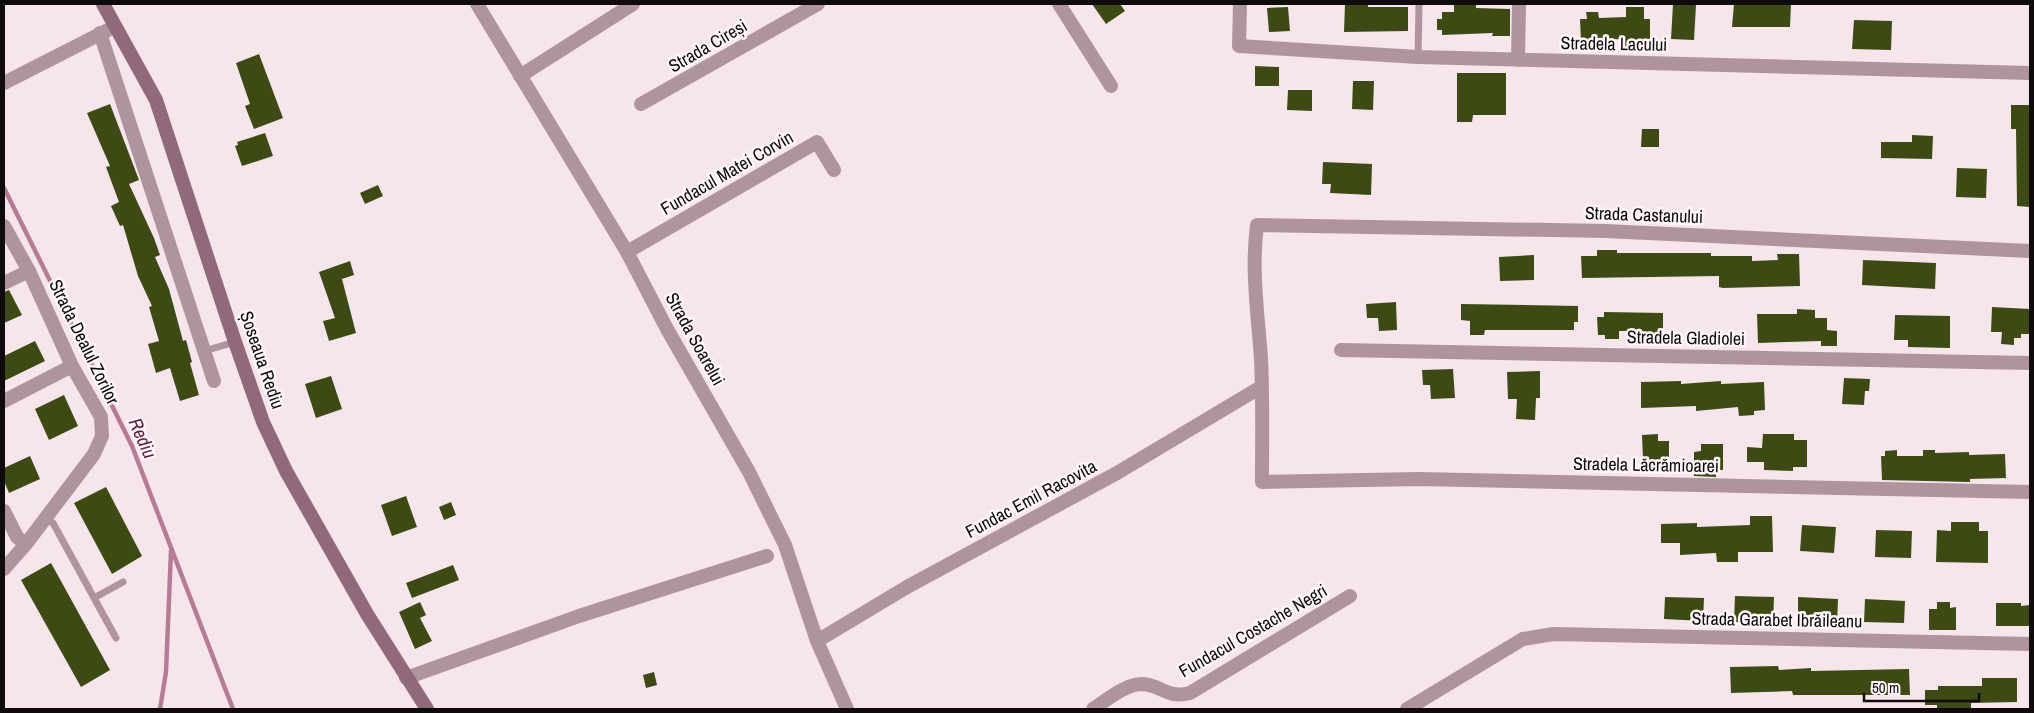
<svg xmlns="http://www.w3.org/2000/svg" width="2034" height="713" viewBox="0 0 2034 713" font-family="'Archivo Narrow',sans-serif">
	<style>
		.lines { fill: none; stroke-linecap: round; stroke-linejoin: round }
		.stream { stroke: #b67c95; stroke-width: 4.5 }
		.building { fill: #3d4a14 }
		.service { stroke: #af949e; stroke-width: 7 }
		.minor { stroke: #af949e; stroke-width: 14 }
		.secondary { stroke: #906a7a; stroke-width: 14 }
		.labels { text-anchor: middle; stroke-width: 5; stroke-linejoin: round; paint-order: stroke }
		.street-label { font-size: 18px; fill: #0f0a0c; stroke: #fff6f9 }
		.water-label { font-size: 19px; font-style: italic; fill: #631c41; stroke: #fff6f9 }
	</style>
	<rect width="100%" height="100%" fill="#f6e6ec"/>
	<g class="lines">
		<path class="stream" d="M4 188 132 446 233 709
			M160 709 166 672 171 551"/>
	</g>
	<path class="building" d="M1092 4H1120L1125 11 1106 24Z
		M1345 4 1368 5V7H1408V31L1344 32Z
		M1454 4H1476V8L1510 9V36H1492L1493 33 1442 35V30H1437V19H1442V12H1454Z
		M1673 4 1696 5 1694 40 1671 39Z
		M1734 4H1791L1790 27H1732Z
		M1288 7 1290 31 1269 32 1267 8Z
		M1626 7H1644V19H1650V47H1622V39L1581 41 1580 19H1587L1586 12H1598L1599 18 1626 17Z
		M1854 20 1892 21 1891 50 1852 49Z
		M259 54 283 118 254 129 245 106 250 104 236 63Z
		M1255 66 1279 67V86H1255Z
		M1457 73H1506V115H1473L1472 122H1457Z
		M1353 81H1374L1373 110 1352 109Z
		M1288 90H1312V111L1287 110Z
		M110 104 139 180 129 184 154 238 160 255 155 257 169 289 183 341 186 340 192 362 190 363 199 395 180 401 170 368 156 373 148 344 159 341 149 307 152 306 138 276 123 225 120 226 111 206 119 202 106 167 110 166 87 113Z
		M2011 105H2030V207L2017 206 2016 129H2011Z
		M1642 129H1659V147H1641Z
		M265 133 273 156 242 166 235 146 238 145 237 142Z
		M1912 135 1933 136 1932 159 1881 158V142H1912Z
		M1323 162 1372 164 1371 195 1330 193 1331 184H1322Z
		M1957 168 1987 169 1986 198 1956 197Z
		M378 185 383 196 365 204 360 193Z
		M1597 250H1617V253H1711V256H1752V261L1778 260 1777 254H1799L1800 286 1723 288 1719 287V276L1582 278 1581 256H1597Z
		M1534 255V280L1500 281 1499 257Z
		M1863 260 1936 263 1935 289 1862 285Z
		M350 261 354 275 342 279 356 333 329 341 323 321 335 318 319 272Z
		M9 290 22 315 4 323V292Z
		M1396 302 1397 330 1379 331 1378 318H1367L1366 304Z
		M1461 304 1578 306V322H1574V330H1485L1484 335H1470V321L1461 320Z
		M1992 307 2030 309V334H2021V338H2014V345L2001 344 2002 332H1991Z
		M1797 309 1815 310V318H1827V330L1837 331V346H1821V341L1758 343 1757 314H1797Z
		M1604 312 1663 313V340H1643V331H1619V339H1605V335H1598L1597 317H1604Z
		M1895 315 1950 316V348L1908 347V340H1894Z
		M35 341 45 361 4 381V356Z
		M1453 369 1455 398 1431 399 1430 385H1423L1422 370Z
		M1540 371V398H1536L1535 420 1516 419 1517 399H1508L1507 372Z
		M331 376 342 409 316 418 305 384Z
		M1844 378 1870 379 1869 391H1865L1864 405 1842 404Z
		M1681 381V384L1721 381V384L1764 382 1765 410 1754 411V415L1739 416 1738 407 1696 411V406L1641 408V382Z
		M64 395 78 426 49 440 35 409Z
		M1658 434V441H1669V468L1648 469V459H1643L1642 435Z
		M1763 434H1794V440H1807V467H1793V471L1764 470V462H1747V447L1762 448Z
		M1701 444H1723V470H1716V477L1694 476V452L1701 451Z
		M1897 450V456H1923V450H1935V453L1969 452V455L2005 454 2006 478 1970 479V482L1882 480 1881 456H1885V451Z
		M30 456 40 479 9 493 4 481V468Z
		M106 487 142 556 112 574 74 503Z
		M406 496 417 527 392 536 381 505Z
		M451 502 456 515 444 520 439 507Z
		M1750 516H1772L1773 552H1738V562H1717L1716 553 1680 555V543H1661V524L1697 523V527L1750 525Z
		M1951 522H1979V531H1988V563L1936 562 1937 530 1951 531Z
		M1802 525 1836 527 1834 553 1800 551Z
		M1876 530 1912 531 1911 558 1875 557Z
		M51 563 110 670 81 687 21 580Z
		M453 565 459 580 412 598 406 583Z
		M1735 596 1774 597 1773 624 1734 622Z
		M1665 597 1704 598 1703 621 1664 619Z
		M1798 597 1838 599 1837 624 1798 623Z
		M1865 599 1905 601 1904 623 1864 622Z
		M420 602 426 615 420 618 432 641 415 649 399 612Z
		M1937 602H1950V608L1956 607V630H1929V609H1937Z
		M1996 603H2021V606L2030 605V626H1996Z
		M1778 666 1779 670 1811 668V671L1909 669 1910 695H1793L1792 691 1731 693 1730 667Z
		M654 672 657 685 646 688 643 675Z
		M1982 678H2017V702L1971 703V709H1937V705H1925V690H1938V686H1982Z"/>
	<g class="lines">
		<path class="service" d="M1418 57 1419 4
			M204 351 235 342
			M45 518 53 523 116 638
			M94 598 123 582"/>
		<path class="minor" d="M477 4 627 252 667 329 749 472 785 545 817 641 847 709
			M1059 4 1111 86
			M1240 4 1239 46 1418 57 2030 73
			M100 33 214 381
			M1518 60 1519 4
			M520 76 633 4
			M4 83 108 30
			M641 104 818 4
			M4 226 29 271 72 366 101 417 102 436 94 454 26 544 4 569
			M2030 251 1605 231 1257 225C1251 271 1258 314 1261 359 1263 400 1262 441 1262 482L1418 479 2030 492
			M627 252 817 142 834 170
			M4 283 29 271
			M1341 350 2030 363
			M4 401 72 366
			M4 511 17 537 26 544
			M817 641 907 587 1117 473 1261 387
			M406 678 579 616 767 556
			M1093 709C1107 700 1124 685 1141 684 1161 684 1165 699 1190 693L1350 596
			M1407 709 1523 639 1553 634 2030 644"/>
		<path class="secondary" d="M103 4 156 100 235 342 263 422 286 471 367 614 427 709"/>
	</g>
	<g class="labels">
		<g class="street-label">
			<text transform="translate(1614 44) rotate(1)" y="6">Stradela Lacului</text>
			<text transform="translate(708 46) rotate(-30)" y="6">Strada Cireși</text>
			<text transform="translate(727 173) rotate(-30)" y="6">Fundacul Matei Corvin</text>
			<text transform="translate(1644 215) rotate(2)" y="6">Strada Castanului</text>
			<text transform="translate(1686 338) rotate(1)" y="6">Stradela Gladiolei</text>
			<text transform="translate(695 339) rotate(61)" y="6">Strada Soarelui</text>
			<text transform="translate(84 342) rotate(64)" y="6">Strada Dealul Zorilor</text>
			<text transform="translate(262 360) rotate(71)" y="6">Șoseaua Rediu</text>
			<text transform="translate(1646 465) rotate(1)" y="6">Stradela Lăcrămioarei</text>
			<text transform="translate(1031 499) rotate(-28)" y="6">Fundac Emil Racovita</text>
			<text transform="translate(1777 620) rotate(1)" y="6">Strada Garabet Ibrăileanu</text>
			<text transform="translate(1253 631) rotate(-30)" y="6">Fundacul Costache Negri</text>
		</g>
		<g class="water-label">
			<text transform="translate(143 438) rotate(66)" y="7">Rediu</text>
		</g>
	</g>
	<rect width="2034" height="713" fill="none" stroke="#0f0a0c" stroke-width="10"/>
	<path d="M1864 693v8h115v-8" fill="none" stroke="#0f0a0c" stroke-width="2.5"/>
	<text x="1872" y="693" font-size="15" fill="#0f0a0c" stroke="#fff6f9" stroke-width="4" paint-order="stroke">50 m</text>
</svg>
